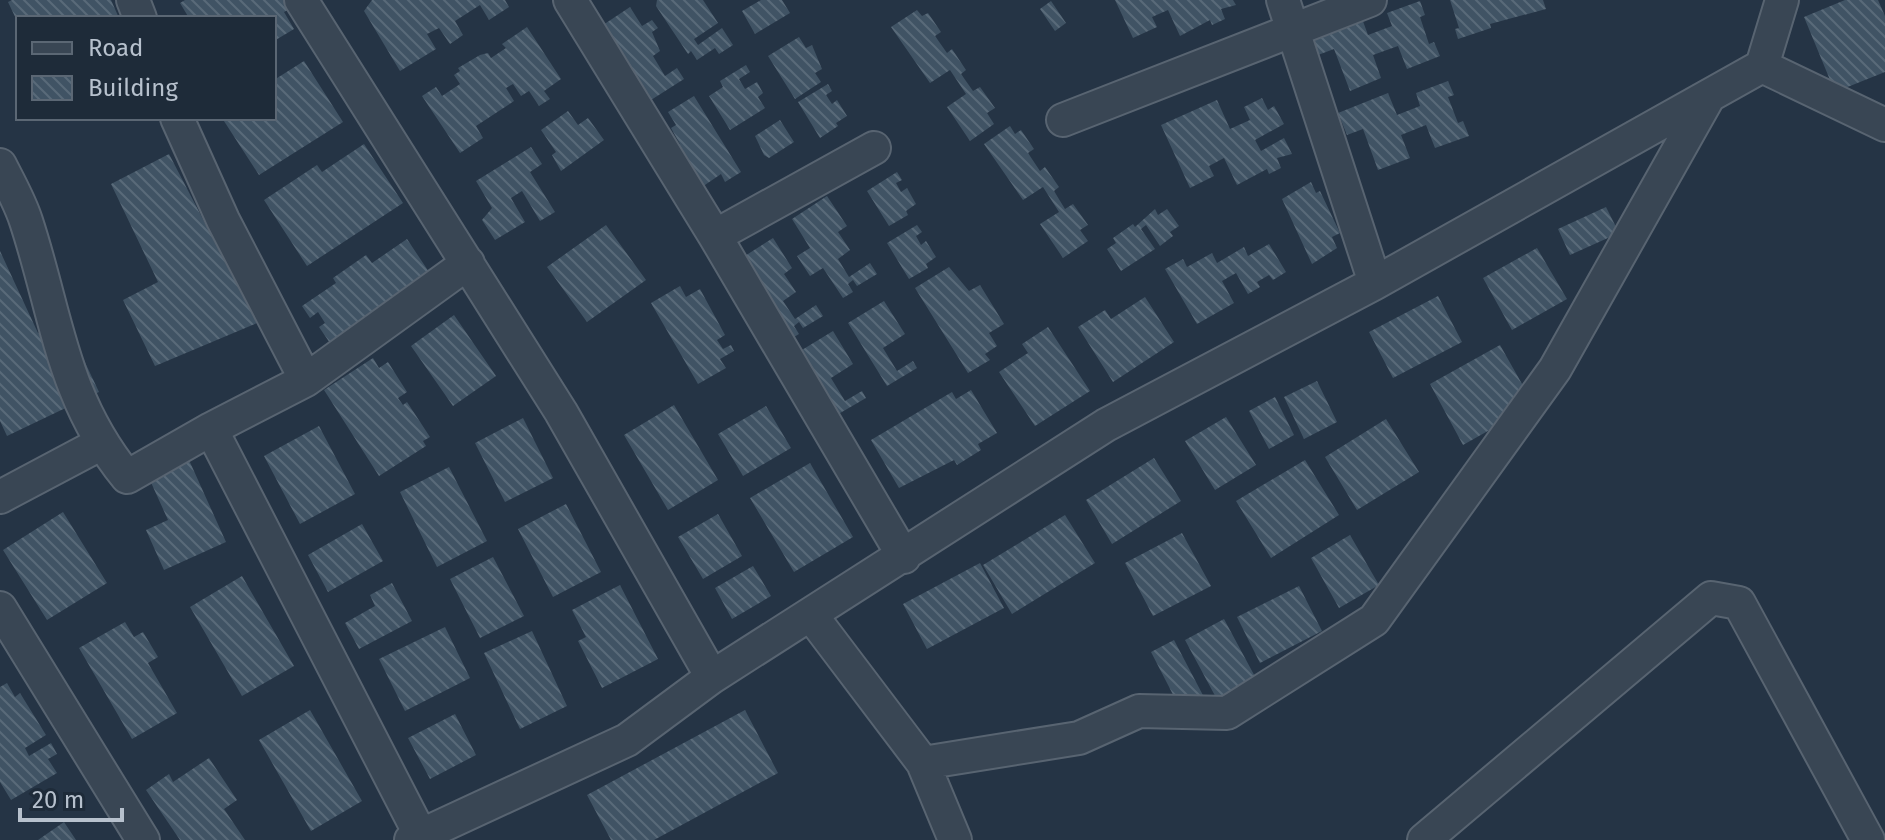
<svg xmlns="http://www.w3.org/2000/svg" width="1885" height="840" viewBox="0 0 1885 840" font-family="'Fira Sans',sans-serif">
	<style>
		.building { fill: url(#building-back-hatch) }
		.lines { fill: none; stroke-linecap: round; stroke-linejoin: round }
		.street-casing { stroke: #586471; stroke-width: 36 }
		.street { stroke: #394654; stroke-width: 32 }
	</style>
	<defs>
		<pattern id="building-back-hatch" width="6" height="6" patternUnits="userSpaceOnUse" patternTransform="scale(2)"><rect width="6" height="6" fill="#405364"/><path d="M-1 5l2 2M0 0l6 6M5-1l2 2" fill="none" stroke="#596a79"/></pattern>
	</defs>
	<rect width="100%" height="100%" fill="#253445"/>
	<path class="building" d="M12 0H111L119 18H18V23L8 2Z
		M185 0H285L290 9 284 12 294 29 274 41V18H189L180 3Z
		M372 0H505L509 7 489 20 480 5 455 21 463 35 450 44 439 28 427 34 436 49 400 71 364 11Z
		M657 0H703L718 23 694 39 698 45 722 28 733 45 719 54 715 48 697 60 691 51 688 54 656 6Z
		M761 0H782L790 13 755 34 742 11Z
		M1115 0H1233L1236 5 1221 9 1225 19 1212 25 1210 20 1180 36 1168 10 1152 17 1157 27 1133 38Z
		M1450 0H1543L1546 9 1490 24 1491 28 1458 39 1455 29 1459 28Z
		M1845 0H1878L1885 16V72L1835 92 1804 17Z
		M1051 1 1066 23 1055 31 1040 9Z
		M1420 1 1425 15 1420 17 1429 44 1434 42 1440 56 1407 69 1398 46 1373 55 1381 78 1350 91 1334 49 1318 55 1309 33 1360 13 1368 35 1392 26 1387 13Z
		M630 7 642 26 652 20 658 28 652 32 660 51 653 56 665 76 677 68 684 79 651 100 647 93 642 97 603 25Z
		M917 10 922 16 928 13 941 32 935 36 947 53 952 49 966 70 961 74 973 91 980 87 995 108 987 113 994 124 970 141 947 107 966 94 950 70 930 83 891 27Z
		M527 27 561 79 544 91 550 99 539 106 529 91 521 96 513 84 506 88 514 101 476 126 483 138 460 153 422 96 436 87 442 96 460 84 454 75 460 71 458 68 480 55 488 53 491 58 506 48 502 44Z
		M799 37 806 48 812 45 822 69 815 73 821 82 795 99 768 56Z
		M304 61 343 122 259 175 222 118H274V80Z
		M746 65 750 72 739 79 745 89 757 82 763 93 758 97 765 108 730 130 709 96 723 87 720 81Z
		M1448 81 1454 95 1448 97 1458 123 1463 121 1469 136 1435 148 1426 125 1401 135 1410 158 1378 170 1363 129 1347 135 1338 113 1388 93 1397 115 1420 106 1416 93Z
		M828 84 832 91 826 95 832 104 837 100 847 116 836 123 838 126 820 138 798 102Z
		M694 96 741 172 725 182 721 174 702 187 690 176 696 172 687 158 681 162 672 149 680 144 671 128 676 125 668 112Z
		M1262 98 1268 110 1274 106 1284 124 1255 140 1261 151 1284 138 1292 154 1277 158 1281 168 1269 174 1267 169 1237 185 1224 158 1209 166 1214 176 1190 188 1161 125 1217 100 1230 129 1250 120 1244 107Z
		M568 111 578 125 588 118 604 140 561 171 552 155 556 152 541 130Z
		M780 120 794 142 769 158 764 155 755 136Z
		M1010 126 1015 134 1021 130 1034 149 1028 153 1040 171 1045 167 1059 187 1054 191 1065 209 1073 204 1088 225 1080 230 1088 241 1063 258 1040 224 1059 212 1043 187 1023 200 984 144Z
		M364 144 403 203 307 266 264 200 317 165 322 172Z
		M531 147 542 164 530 172 555 212 540 221 522 191 511 198 525 222 495 240 482 220 492 208 476 181Z
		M169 154 257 323 155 366 123 300 158 282 111 184Z
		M897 172 902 180 896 183 901 192 907 188 916 204 906 211 908 215 889 226 867 191Z
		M1311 182 1316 193 1320 191 1340 233 1332 237 1337 248 1312 264 1282 199Z
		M827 196 847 226 838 232 850 250 838 259 849 277 870 263 877 274 857 286 853 280 848 284 853 292 843 298 823 268 810 276 797 256 810 248 792 219Z
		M1606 207 1619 233 1570 255 1558 229Z
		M1155 209 1158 215 1167 209 1179 226 1170 232 1173 236 1160 246 1146 225 1141 229 1155 249 1121 271 1107 249 1116 243 1113 238 1133 224 1135 227Z
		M606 225 646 280 587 322 547 267Z
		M917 225 922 232 916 236 921 245 926 241 936 257 926 264 928 268 909 279 887 243Z
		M773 238 792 268 784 274 796 292 783 301 795 319 816 305 823 316 803 328 799 322 794 326 799 334 789 340 737 261Z
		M407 239 433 278 361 320 364 324 332 346 319 327 325 323 318 312 310 318 302 306 336 283 333 278 366 255 372 263Z
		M1269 244 1286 272 1273 280 1269 275 1257 282 1260 287 1248 294 1236 273 1222 281 1234 303 1197 324 1165 269 1183 259 1187 267 1212 253 1217 263 1244 247 1248 256Z
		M1537 248 1567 299 1512 330 1483 278Z
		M0 251 38 333 65 320 99 392 7 436 0 421Z
		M949 267 969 291 980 285 1004 324 989 333 997 346 985 354 990 360 968 373 915 288Z
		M680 286 686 297 700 289 725 335 717 340 723 349 731 345 734 351 720 359 726 368 698 384 651 303Z
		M1438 296 1462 342 1393 378 1369 332Z
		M1145 297 1174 342 1113 382 1078 327 1105 310 1111 319Z
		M884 301 905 334 883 348 897 371 913 361 917 368 887 386 848 323Z
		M454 315 496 376 453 406 411 346Z
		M1048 327 1090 391 1035 426 999 372 1028 353 1022 344Z
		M833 331 853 364 831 378 845 401 862 391 866 398 835 416 797 353Z
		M1500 345 1534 405 1463 445 1430 384Z
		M373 358 379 368 388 362 407 392 398 398 403 405 407 402 430 437 423 441 426 446 379 476 324 390Z
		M1317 381 1337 422 1304 439 1284 397Z
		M971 390 997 433 978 444 981 450 957 465 954 460 899 488 871 440 952 392 956 399Z
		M1275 397 1294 435 1269 449 1249 411Z
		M674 405 718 480 668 510 624 435Z
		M766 406 791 448 743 476 718 434Z
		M1226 417 1256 465 1215 490 1185 441Z
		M523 418 553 478 505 502 475 443Z
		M1386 419 1419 472 1357 510 1325 457Z
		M319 426 355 494 300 524 264 456Z
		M1154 458 1181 501 1112 544 1086 500Z
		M189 460 226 542 164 570 146 530 168 520 149 478Z
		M1305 460 1339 515 1271 558 1236 501Z
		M810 463 853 537 794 572 750 498Z
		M449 467 487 541 437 567 400 492Z
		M566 504 601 572 553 597 518 529Z
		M63 512 107 583 47 620 3 550Z
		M718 514 742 556 703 579 678 537Z
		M1065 515 1095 563 1012 614 983 565Z
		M362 524 383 561 328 592 308 555Z
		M1182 533 1211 586 1153 616 1125 563Z
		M1350 535 1379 585 1339 608 1311 558Z
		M493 557 524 616 480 638 450 579Z
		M980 563 1004 608 927 649 903 604Z
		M753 566 771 596 732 619 715 588Z
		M242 576 294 666 242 696 190 607Z
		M392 583 412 621 359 649 345 623 375 606 370 595Z
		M620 585 658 659 602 688 578 641 586 637 572 610Z
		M1299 586 1322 631 1260 663 1237 617Z
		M1224 619 1259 684 1220 705 1185 640Z
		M125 622 134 637 143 632 158 657 148 663 177 713 132 739 79 648Z
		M445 627 470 678 405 711 379 659Z
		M532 631 567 706 520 729 484 653Z
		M1174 640 1206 701 1183 714 1151 652Z
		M7 683 15 697 20 693 46 735 25 748 29 756 51 743 57 754 48 759 57 773 11 800 0 782V687Z
		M310 710 362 801 311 831 259 740Z
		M745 710 778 773 654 840H611L587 795Z
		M455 714 476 755 430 779 408 738Z
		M209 758 237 800 224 809 245 840H180L146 790 169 774 173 782Z
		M64 822 76 840H38Z"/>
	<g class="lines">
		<g class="street-casing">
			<path id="street" d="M133 0 140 18
				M301 0 561 412 712 677
				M570 0 715 236 904 557
				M1283 0 1375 283
				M1762 66 1885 125
				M177 118 223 220 306 380 211 429 421 836
				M1063 120 1370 0
				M0 165C9 183 20 202 26 221 57 315 61 396 127 477L211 429
				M715 236 874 148
				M306 380 468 263
				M0 497 100 444
				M0 608 143 840
				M811 615 923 763 955 840
				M923 763 1079 738 1139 711 1227 713 1374 620 1555 369 1709 96
				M411 840 627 740 712 677 1106 425 1375 283 1762 66 1782 0
				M1424 840 1711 598 1739 603 1868 840"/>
		</g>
		<use href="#street" class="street"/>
	</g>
	<rect x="16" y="16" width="260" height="104" fill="#1e2b39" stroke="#5b6774" stroke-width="2"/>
	<rect x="32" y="42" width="40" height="12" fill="#394654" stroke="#5b6774" stroke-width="2"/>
	<text x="88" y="56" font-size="24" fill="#b7c1cd">Road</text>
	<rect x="32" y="76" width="40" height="24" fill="url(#building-back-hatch)" stroke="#5b6774" stroke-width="2"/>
	<text x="88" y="96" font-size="24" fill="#b7c1cd">Building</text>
	<path d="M20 808v12h102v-12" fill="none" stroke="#b7c1cd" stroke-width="4"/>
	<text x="32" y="808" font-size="24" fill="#b7c1cd" stroke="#1e2b39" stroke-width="6" paint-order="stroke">20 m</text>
</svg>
